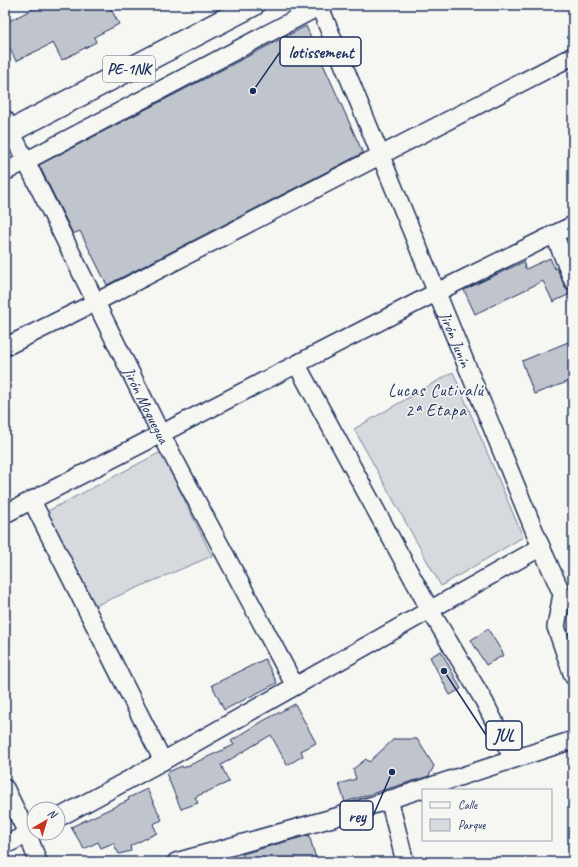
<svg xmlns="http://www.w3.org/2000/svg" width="578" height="867" viewBox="0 0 578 867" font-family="Caveat,sans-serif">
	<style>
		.green { fill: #d6d9dd; stroke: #78849e }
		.building { fill: #c0c4cd; stroke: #1b2f5e }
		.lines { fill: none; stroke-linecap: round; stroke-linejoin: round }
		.street-casing { stroke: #1b2f5e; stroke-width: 20 }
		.primary-casing { stroke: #1b2f5e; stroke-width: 25 }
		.street { stroke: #f6f6f2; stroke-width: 17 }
		.primary { stroke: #f6f6f2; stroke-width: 22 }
		.labels { text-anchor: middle; stroke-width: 3; stroke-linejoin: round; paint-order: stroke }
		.shield { fill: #f6f6f2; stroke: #5d6b8a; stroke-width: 1 }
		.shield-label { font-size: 15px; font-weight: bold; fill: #1b2f5e }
		.street-label { font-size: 16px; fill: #1b2f5e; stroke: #f6f6f2 }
		.neighbourhood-label { font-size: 17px; letter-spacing: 1px; fill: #1b2f5e; stroke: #f6f6f2 }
		.leader { fill: none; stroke: #1b2f5e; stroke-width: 1.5 }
		.callout-dot { fill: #1b2f5e; stroke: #f6f6f2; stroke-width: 1.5 }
		.callout { fill: #f6f6f2; stroke: #1b2f5e; stroke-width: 1.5 }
		.callout-label { font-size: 17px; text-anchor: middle; font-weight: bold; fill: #1b2f5e }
	</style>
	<rect width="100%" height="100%" fill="#f6f6f2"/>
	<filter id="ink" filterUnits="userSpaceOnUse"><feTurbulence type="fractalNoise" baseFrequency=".025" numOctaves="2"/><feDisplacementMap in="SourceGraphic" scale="8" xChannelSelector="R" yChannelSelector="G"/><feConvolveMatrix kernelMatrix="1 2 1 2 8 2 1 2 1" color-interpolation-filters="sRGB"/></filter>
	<g filter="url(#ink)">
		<path class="green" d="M453 372 523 537 441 586 354 429Z
			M161 452 212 556 92 607 44 513Z"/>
		<path class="building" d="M33 5H109L119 24 94 37 96 42 62 60 53 43 16 61 5 39V23L35 8Z
			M306 26 363 153 107 285 80 231 73 234 39 165Z
			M550 258 555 269 557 268 564 285 570 294 553 302 543 281 475 314 464 290 523 262 526 269Z
			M573 340V380L534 394 522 361Z
			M488 629 504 655 486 665 471 640Z
			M441 651 461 689 450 695 430 657Z
			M265 659 277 683 224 710 212 685Z
			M295 704 316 743 301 751 303 756 287 765 271 735 221 765 229 782 195 797 198 803 181 809 166 773 182 766 183 768 234 745 231 741 263 721Z
			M394 739H417L434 766 429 776 345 802 339 784 356 779 353 769 366 759 369 762Z
			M147 789 162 820 153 824 157 833 130 846 131 851 119 854 113 843 101 848 98 842 84 849 71 827 129 800 128 798Z
			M309 835 317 862H244L242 854Z"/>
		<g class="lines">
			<g class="street-casing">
				<g id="street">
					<path id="s1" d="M319 5 541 547 562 594 556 627 573 676"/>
					<path id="s2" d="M5 119 161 434 295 686"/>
					<path d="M5 172 322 5"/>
					<path d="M554 234 573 281"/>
					<path d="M5 347 96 302 573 56"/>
					<path d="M297 365 430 610 484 701 513 759"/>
					<path d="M32 501 163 761"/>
					<path d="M5 514 437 292 573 225"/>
					<path d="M5 788 28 835 38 862"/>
					<path d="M389 799 405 862"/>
					<path d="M58 818 163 761 541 547"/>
					<path d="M5 845 34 831"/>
					<path d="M176 862 336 817 573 740"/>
				</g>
			</g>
			<g class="primary-casing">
				<path id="primary" d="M5 134 253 5"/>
			</g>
			<use href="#street" class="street"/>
			<use href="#primary" class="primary"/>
		</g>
	</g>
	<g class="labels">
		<rect class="shield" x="103" y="56" width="52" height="26" rx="3"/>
		<g class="shield-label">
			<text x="129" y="74">PE-1NK</text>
		</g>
		<g class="street-label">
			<text dy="6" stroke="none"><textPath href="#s1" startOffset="361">Jirón Junín</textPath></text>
			<text dy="6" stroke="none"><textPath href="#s2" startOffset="319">Jirón Moquegua</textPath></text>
		</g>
		<g class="neighbourhood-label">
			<text x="436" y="396">Lucas Cutivalú<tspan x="436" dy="20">2ª Etapa</tspan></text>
		</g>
	</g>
	<path class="leader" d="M253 91L280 52M444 671L486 735M392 772L373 816"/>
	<g class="callout-dot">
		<circle cx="253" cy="91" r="4"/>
		<circle cx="444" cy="671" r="4"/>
		<circle cx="392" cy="772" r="4"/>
	</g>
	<g class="callout">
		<rect x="280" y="37" width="81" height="29" rx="4"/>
		<rect x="486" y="721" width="36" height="29" rx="4"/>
		<rect x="340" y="801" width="33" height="29" rx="4"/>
	</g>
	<g class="callout-label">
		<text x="321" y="58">lotissement</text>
		<text x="504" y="741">JUL</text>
		<text x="357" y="822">rey</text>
	</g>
	<rect width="578" height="867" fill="none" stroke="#f6f6f2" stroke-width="20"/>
	<rect x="10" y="10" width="558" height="847" fill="none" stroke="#1b2f5e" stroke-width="1.5" filter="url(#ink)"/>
	<rect x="422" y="789" width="130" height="52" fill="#f6f6f2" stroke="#9ea6b7"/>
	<rect x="430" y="802" width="20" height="6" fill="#f6f6f2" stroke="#9ea6b7"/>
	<text x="458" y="809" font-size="12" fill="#1b2f5e">Calle</text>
	<rect x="430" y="819" width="20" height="12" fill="#d6d9dd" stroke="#9ea6b7"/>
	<text x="458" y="829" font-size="12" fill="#1b2f5e">Parque</text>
	<g transform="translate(46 821) rotate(38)"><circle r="19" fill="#f6f6f2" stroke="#9ea6b7"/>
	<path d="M0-3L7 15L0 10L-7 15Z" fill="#c8321e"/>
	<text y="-6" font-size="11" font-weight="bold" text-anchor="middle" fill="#1b2f5e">N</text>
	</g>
</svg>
